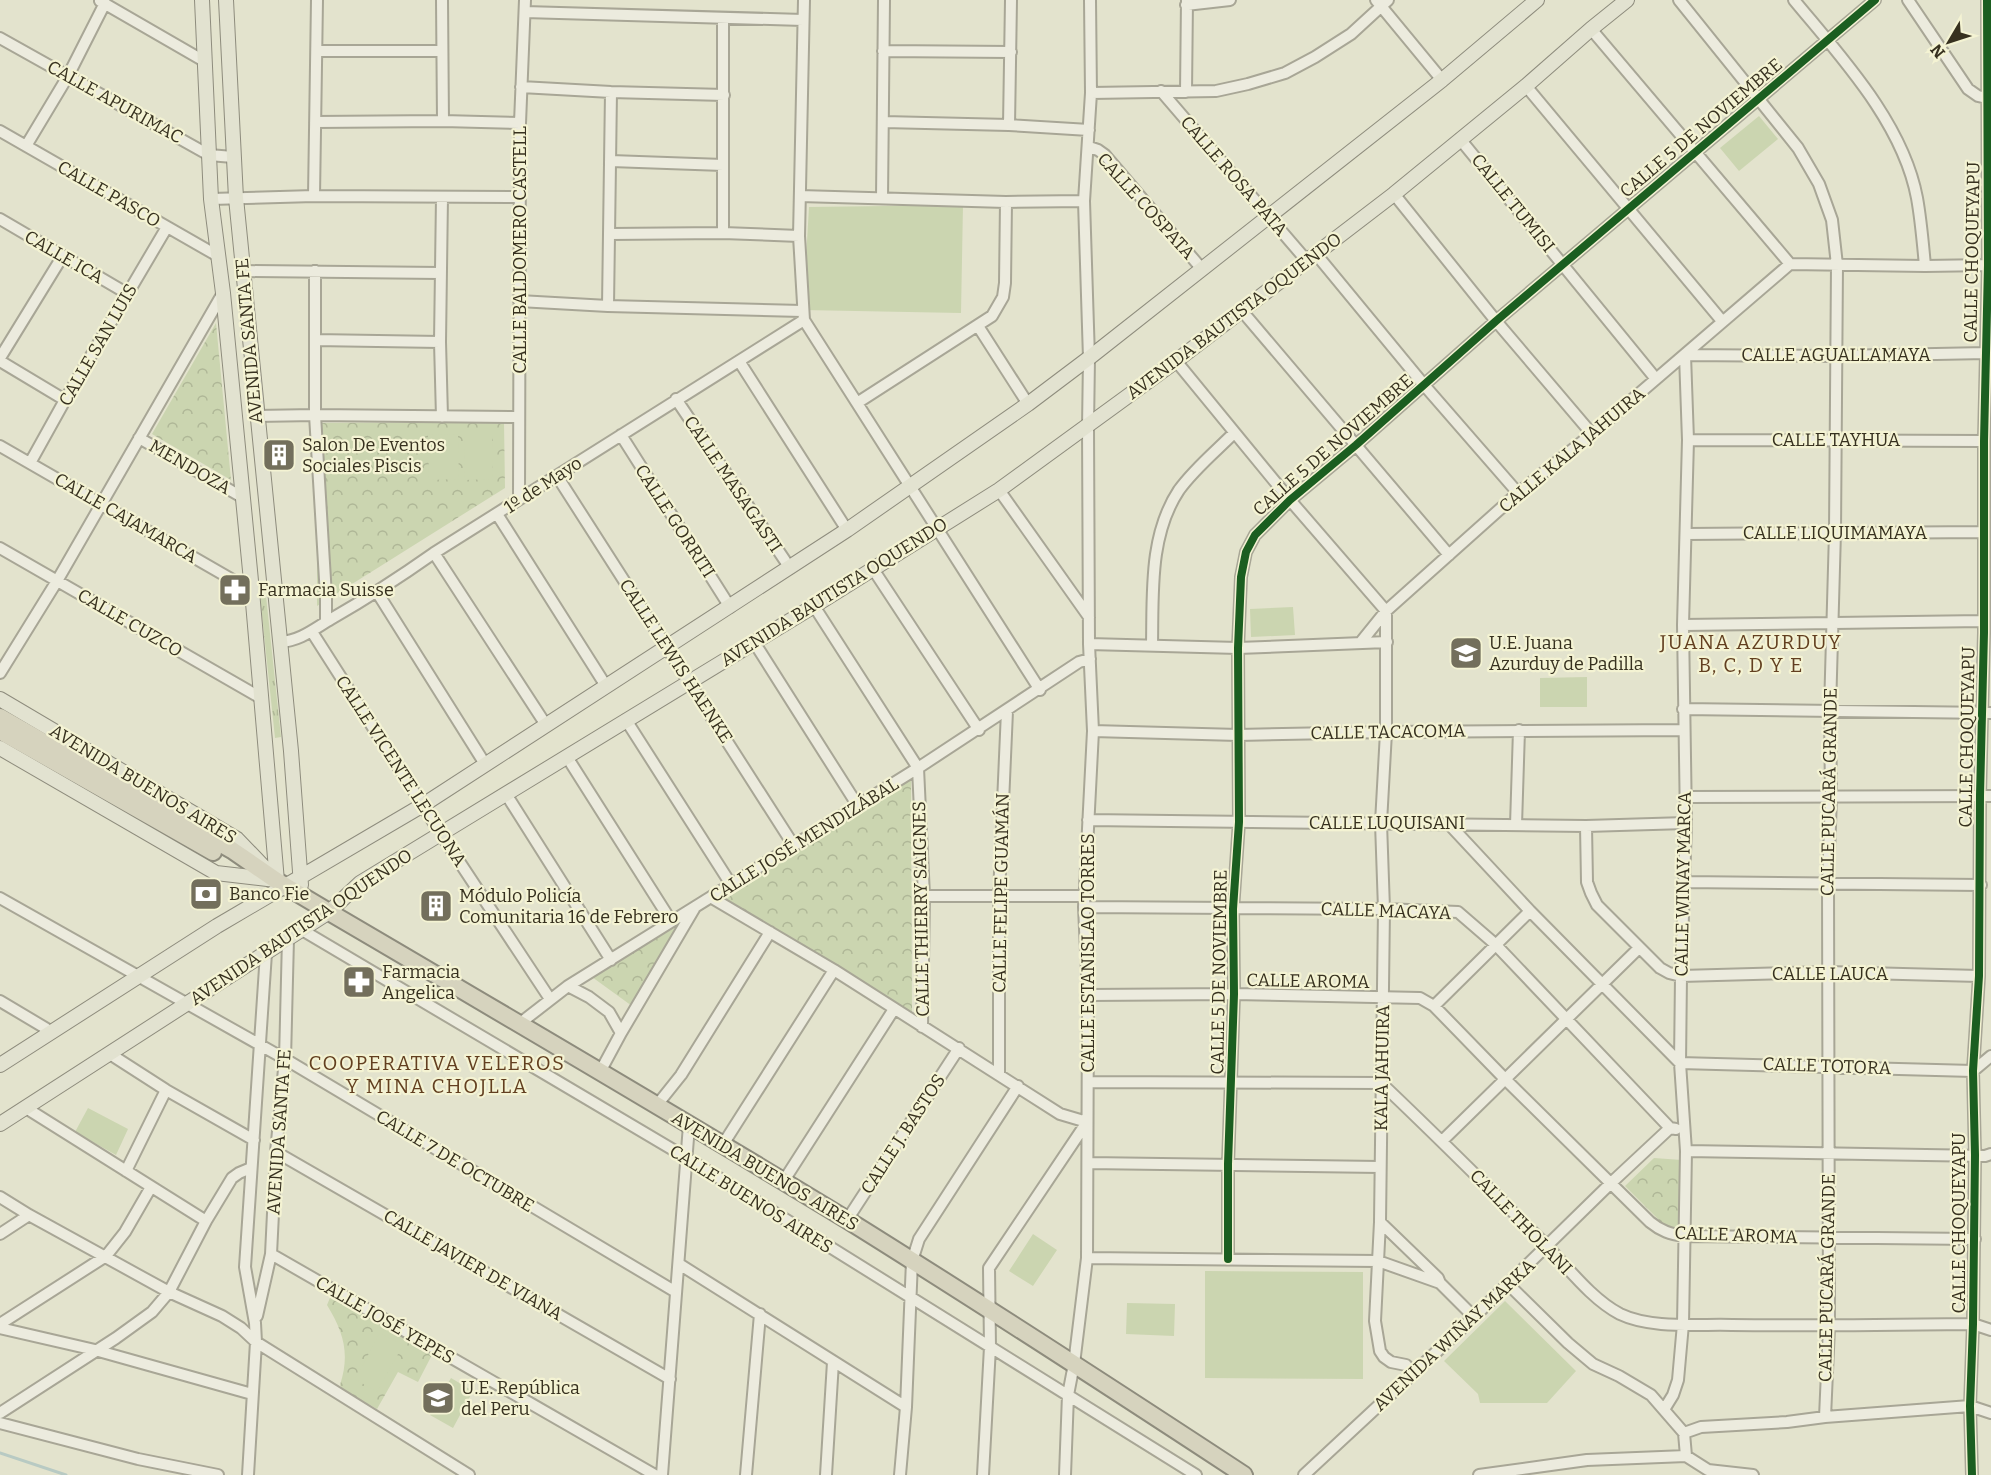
<svg xmlns="http://www.w3.org/2000/svg" width="1991" height="1475" viewBox="0 0 1991 1475" font-family="Bitter,serif">
	<style>
		.grass { fill: url(#grass-tufts) }
		.forest { fill: url(#forest-crowns) }
		.pitch { fill: #cbd5b0 }
		.lines { fill: none; stroke-linecap: round; stroke-linejoin: round }
		.stream { stroke: #b8cac3; stroke-width: 3 }
		.minor-casing { stroke: #a8a696; stroke-width: 14 }
		.major-casing { stroke: #8e8c7d; stroke-width: 16 }
		.highway-casing { stroke: #8e8c7d; stroke-width: 20 }
		.minor { stroke: #ecebde; stroke-width: 10 }
		.major { stroke: #e2e2d0; stroke-width: 14 }
		.highway { stroke: #d6d3be; stroke-width: 16 }
		.cycleway-casing { stroke: #f4f3d3; stroke-width: 11 }
		.cycleway { stroke: #1b5e20; stroke-width: 8 }
		.labels { text-anchor: middle; stroke-width: 4.5; stroke-linejoin: round; paint-order: stroke }
		.street-label { font-size: 18px; fill: #37311f; stroke: #f4f3d3 }
		.poi-label { font-size: 18px; fill: #37311f; stroke: #f4f3d3; text-anchor: start }
		.neighbourhood-label { font-size: 20px; letter-spacing: 1.5px; fill: #623f20; stroke: #f4f3d3 }
	</style>
	<defs>
		<pattern id="grass-tufts" width="24" height="20" patternUnits="userSpaceOnUse" patternTransform="scale(1.5)"><rect width="24" height="20" fill="#cbd5b0"/><path d="M3 7l-1-3M5 7V3M7 7l1-3M15 17l-1-3M17 17v-4M19 17l1-3" fill="none" stroke="#afb797"/></pattern>
		<pattern id="forest-crowns" width="20" height="18" patternUnits="userSpaceOnUse" patternTransform="scale(1.5)"><rect width="20" height="18" fill="#cbd5b0"/><path d="M2 6a3 3 0 1 1 6 0M12 15a3 3 0 1 1 6 0" fill="none" stroke="#afb797"/></pattern>
	</defs>
	<rect width="100%" height="100%" fill="#e3e3cd"/>
	<path class="grass" d="M262 594 266 596 281 737 275 738 260 596Z"/>
	<path class="forest" d="M216 323 231 480 152 434Z
		M504 422 505 488 317 606V423Z
		M911 776 912 1013 726 899Z
		M676 927 632 1006 592 977Z
		M1654 1158 1682 1160 1679 1225 1675 1229 1666 1227 1625 1186Z
		M332 1293 434 1351 418 1382 398 1372 377 1409 342 1389 340 1385C350 1354 344 1333 327 1305Z"/>
	<path class="pitch" d="M1759 116 1778 139 1739 171 1720 148Z
		M963 205 961 313 803 310 809 207Z
		M458 434 459 479 429 480 428 435Z
		M464 434H492L493 479 465 480Z
		M1293 607 1295 635 1251 637 1250 609Z
		M1587 677V707H1540V678Z
		M88 1108 128 1129 116 1155 75 1132Z
		M1033 1234 1057 1250 1033 1286 1009 1271Z
		M1205 1271 1363 1272V1379L1205 1378Z
		M1505 1301 1576 1371 1547 1403H1480L1478 1394 1444 1361Z
		M1127 1303 1175 1304 1174 1336 1126 1334Z
		M380 1333 403 1345 377 1392 355 1379Z
		M451 1378 473 1391 453 1428 430 1415Z"/>
	<g class="lines">
		<path class="stream" d="M0 1453 66 1475"/>
		<g class="minor-casing">
			<path id="minor" d="M442 0 443 121 520 123
				M804 0 799 236 804 320 1040 690
				M1376 0 1442 80
				M1679 0 1798 148 1819 184 1832 220 1837 265 1835 532 1830 710 1831 796 1828 883 1829 1327 1825 1417
				M1794 0C1841 57 1903 123 1917 198 1921 220 1923 244 1925 266
				M1908 0 1968 89 1978 96 1991 99
				M100 1 204 61
				M1186 5 1230 0
				M525 12 803 20
				M1591 29 1790 264
				M0 38 209 155 233 157
				M317 51H442
				M883 51 1011 52
				M1526 86 1722 321
				M521 87 611 92 724 95
				M1161 91 1307 261
				M1186 92 1187 0
				M1091 93 1216 91 1248 84 1285 73 1315 57 1351 34 1388 0
				M315 122 443 121
				M884 122 1009 125 1089 130
				M1009 125 1011 0
				M0 131 218 256
				M1460 139 1656 379
				M26 146 68 76 105 3
				M1089 147 1098 150 1105 155 1201 268
				M611 161 723 165
				M1394 194 1496 321 1592 434
				M314 196 317 0
				M800 196 1006 202 1084 201
				M442 197 440 342 442 417
				M882 198 884 0
				M211 199 314 196 520 197
				M0 219 128 294
				M723 233V18
				M610 234 723 233 799 236
				M1316 254 1424 385 1518 493
				M1790 264 1925 266 1988 265
				M243 271 440 273
				M315 271V415L326 596V622
				M519 301 608 306 802 311
				M608 306 611 92
				M1242 311 1449 555
				M978 326 1028 404
				M315 340 440 342
				M0 358 62 257
				M0 361 65 400
				M739 361 847 530
				M1176 361 1290 500 1386 611V732L1381 823 1384 909 1380 1222 1375 1321 1380 1351 1384 1357 1391 1362 1406 1365 1414 1374
				M676 399 790 568
				M857 403 992 316 1003 297 1005 283 1006 202
				M256 416 315 415 519 417
				M621 435 730 607
				M139 438 242 497
				M1688 440 1984 441
				M0 446 252 591
				M30 463 65 400 167 227
				M557 476 794 846
				M999 490 1089 617
				M519 499 520 123 525 0
				M497 514 606 686
				M1686 534 1983 532
				M0 548 261 698
				M434 553 546 725
				M873 569 979 730
				M377 592 485 764
				M814 606 918 768 924 896 922 1027
				M1683 625 1983 621
				M312 632 441 834 550 999
				M280 642C300 641 314 629 331 619 366 599 400 577 434 553L804 320
				M754 642 858 806
				M1361 642 1386 611 1518 493 1592 434 1790 264
				M1089 644 1238 648 1387 642
				M1152 645C1153 593 1149 535 1179 490 1194 469 1216 451 1234 433
				M0 673 57 581 223 293
				M1683 709 1991 713
				M626 720 732 886
				M1093 731 1238 735 1386 732 1683 730
				M567 757 671 921
				M506 794 611 960
				M1685 797 1991 796
				M1088 820 1586 826 1686 823
				M1448 823 1530 911 1680 1063 1973 1071 1991 1056
				M1516 825 1519 730
				M1586 826 1587 882 1591 893 1597 905 1660 968 1669 973 1681 976 1827 972 1979 976
				M1684 882 1981 885
				M924 896H1085
				M0 898 285 1059 676 1292
				M712 898 834 970 1060 1114 1087 1122 989 1268 990 1347 983 1475
				M1084 907 1384 909 1458 912 1495 944 1670 1128
				M302 930 687 1158 1196 1475
				M568 986 589 997 609 1012 621 1033
				M1088 995 1234 994 1420 998 1434 1006 1505 1079 1650 1222C1661 1231 1670 1234 1684 1236L1975 1239
				M0 1001 52 1032
				M1434 1006 1530 911
				M519 1024 568 986 918 768 1079 662 1090 659
				M110 1054 166 1090 254 1140
				M600 1072 621 1033 694 909
				M999 1075V895L1007 711
				M1088 1082 1381 1083C1436 1135 1490 1189 1544 1243 1566 1265 1591 1299 1620 1314 1651 1329 1698 1324 1732 1325 1813 1326 1893 1325 1973 1324L1991 1330
				M657 1105 681 1075 770 932
				M26 1108 206 1221
				M1442 1141 1639 948
				M722 1146 834 970
				M1686 1151 1985 1156 1991 1154
				M276 1152 670 1379
				M1088 1163 1380 1167
				M126 1171 166 1090
				M783 1182 894 1009
				M0 1197 29 1215 169 1292 222 1316 241 1328 256 1342 469 1475
				M847 1220 959 1048
				M1380 1222 1438 1278 1440 1283
				M0 1234 29 1215
				M271 1254 655 1475
				M1087 1258 1378 1261 1440 1283 1474 1317
				M1228 1259V1164L1234 994 1233 909 1239 822 1238 648 1241 577 1246 552 1255 535 1290 500 1356 445 1496 321 1875 0
				M679 1264 906 1407
				M1508 1284 1568 1343 1593 1364 1619 1376 1651 1395 1684 1433 1686 1456
				M257 1316 271 1254 276 1152 285 1059 288 939
				M0 1324 106 1256 125 1232 151 1187
				M0 1328 95 1350 252 1394
				M1665 1408 1673 1395 1678 1380 1683 1324 1686 1151 1680 1063 1681 976 1686 823 1683 625 1688 440 1685 355 1835 356 1986 353
				M0 1413 116 1338 152 1312 169 1292 206 1221 232 1178 239 1173 251 1168
				M0 1423 138 1459 218 1475
				M1684 1433 1701 1427 1787 1422 1825 1417 1970 1406 1991 1413
				M248 1475 256 1342 255 1323 245 1267 266 953
				M662 1475 689 1125
				M746 1475 760 1314
				M826 1475 833 1362
				M900 1475 906 1407 912 1261 919 1239 1018 1086
				M1065 1475 1068 1395 1074 1364 1087 1258 1088 995 1084 907 1093 731 1089 644 1088 427 1089 358 1084 201 1091 93 1090 0
				M1304 1475 1474 1317 1611 1183 1670 1128 1676 1129
				M1479 1475 1587 1460 1686 1456 1708 1470 1753 1475
				M1972 1475 1970 1406 1973 1324 1975 1155 1973 1071 1979 976 1980 795 1984 633V441L1988 265 1987 0"/>
		</g>
		<g class="major-casing">
			<path id="major" d="M202 0 211 199 223 293 252 591 277 881
				M226 0 236 198 291 751 301 885
				M0 699 237 839 263 866
				M0 748 216 873 276 880
				M0 1065 217 926 423 805 847 530 1028 404 1089 358 1442 80 1537 0
				M0 1124 329 912 360 883 814 606 999 490 1176 361 1394 194 1526 86 1591 29 1627 0"/>
		</g>
		<g class="highway-casing">
			<path id="highway" d="M0 717 232 850 277 881 329 912C503 1014 677 1116 849 1221 982 1304 1113 1389 1244 1475
				M0 731 213 852"/>
		</g>
		<use href="#minor" class="minor"/>
		<use href="#major" class="major"/>
		<use href="#highway" class="highway"/>
		<g class="cycleway-casing">
			<path id="cycleway" d="M1228 1259V1164L1234 994 1233 909 1239 822 1238 648 1241 577 1246 552 1255 535 1290 500 1356 445 1496 321 1875 0
				M1972 1475 1970 1406 1973 1324 1975 1155 1973 1071 1979 976 1980 795 1984 633V441L1988 265 1987 0"/>
		</g>
		<use href="#cycleway" class="cycleway"/>
	</g>
	<defs>
		<g id="building-square" transform="scale(1.725)"><rect x="-9" y="-9" width="18" height="18" rx="4" fill="#736f5c" stroke="#f4f3d3"/><path d="M-4-6H4V6H1V3H-1V6H-4ZM-2.5-4.3h1.7v1.8h-1.7ZM.8-4.3h1.7v1.8H.8ZM-2.5-1h1.7V.8h-1.7ZM.8-1h1.7V.8H.8Z" fill="#fff"/></g>
		<g id="pharmacy-square" transform="scale(1.725)"><rect x="-9" y="-9" width="18" height="18" rx="4" fill="#736f5c" stroke="#f4f3d3"/><path d="M-2-6h4v4h4v4h-4v4h-4v-4h-4v-4h4Z" fill="#fff"/></g>
		<g id="school-square" transform="scale(1.725)"><rect x="-9" y="-9" width="18" height="18" rx="4" fill="#736f5c" stroke="#f4f3d3"/><path d="M0-5L7-2L0 1L-7-2ZM-4 1L0 2.5L4 1V4Q0 6-4 4Z" fill="#fff"/></g>
		<g id="bank-square" transform="scale(1.725)"><rect x="-9" y="-9" width="18" height="18" rx="4" fill="#736f5c" stroke="#f4f3d3"/><path d="M-6-4H6V4H-6ZM0-2.3a2.3 2.3 0 1 0 0 4.6a2.3 2.3 0 1 0 0-4.6Z" fill="#fff"/></g>
	</defs>
	<g fill-rule="evenodd">
		<use href="#building-square" x="279" y="455"/>
		<use href="#pharmacy-square" x="235" y="590"/>
		<use href="#school-square" x="1466" y="653"/>
		<use href="#bank-square" x="206" y="894"/>
		<use href="#building-square" x="436" y="906"/>
		<use href="#pharmacy-square" x="359" y="982"/>
		<use href="#school-square" x="438" y="1398"/>
	</g>
	<g class="labels">
		<g class="street-label">
			<text transform="translate(115 102) rotate(29)" y="6">CALLE APURIMAC</text>
			<text transform="translate(1701 128) rotate(-40)" y="6">CALLE 5 DE NOVIEMBRE</text>
			<text transform="translate(1234 176) rotate(49)" y="6">CALLE ROSA PATA</text>
			<text transform="translate(109 194) rotate(30)" y="6">CALLE PASCO</text>
			<text transform="translate(1513 203) rotate(51)" y="6">CALLE TUMISI</text>
			<text transform="translate(1146 206) rotate(48)" y="6">CALLE COSPATA</text>
			<text transform="translate(520 250) rotate(-90)" y="6">CALLE BALDOMERO CASTELL</text>
			<text transform="translate(1972 252) rotate(-89)" y="6">CALLE CHOQUEYAPU</text>
			<text transform="translate(64 257) rotate(30)" y="6">CALLE ICA</text>
			<text transform="translate(1234 316) rotate(-37)" y="6">AVENIDA BAUTISTA OQUENDO</text>
			<text transform="translate(249 341) rotate(-95)" y="6">AVENIDA SANTA FE</text>
			<text transform="translate(98 345) rotate(-60)" y="6">CALLE SAN LUIS</text>
			<text x="1836" y="361">CALLE AGUALLAMAYA</text>
			<text x="1836" y="446">CALLE TAYHUA</text>
			<text transform="translate(1333 445) rotate(-41)" y="6">CALLE 5 DE NOVIEMBRE</text>
			<text transform="translate(1572 450) rotate(-40)" y="6">CALLE KALA JAHUIRA</text>
			<text transform="translate(190 467) rotate(30)" y="6">MENDOZA</text>
			<text transform="translate(733 484) rotate(56)" y="6">CALLE MASAGASTI</text>
			<text transform="translate(543 485) rotate(-33)" y="6">1º de Mayo</text>
			<text transform="translate(126 518) rotate(30)" y="6">CALLE CAJAMARCA</text>
			<text transform="translate(675 521) rotate(57)" y="6">CALLE GORRITI</text>
			<text x="1835" y="539">CALLE LIQUIMAMAYA</text>
			<text transform="translate(834 592) rotate(-32)" y="6">AVENIDA BAUTISTA OQUENDO</text>
			<text transform="translate(130 623) rotate(30)" y="6">CALLE CUZCO</text>
			<text transform="translate(676 661) rotate(57)" y="6">CALLE LEWIS HAENKE</text>
			<text transform="translate(1388 732) rotate(-1)" y="6">CALLE TACACOMA</text>
			<text transform="translate(1967 737) rotate(-89)" y="6">CALLE CHOQUEYAPU</text>
			<text transform="translate(401 771) rotate(57)" y="6">CALLE VICENTE LECUONA</text>
			<text transform="translate(143 784) rotate(31)" y="6">AVENIDA BUENOS AIRES</text>
			<text transform="translate(1829 792) rotate(-89)" y="6">CALLE PUCARÁ GRANDE</text>
			<text x="1387" y="829">CALLE LUQUISANI</text>
			<text transform="translate(804 840) rotate(-32)" y="6">CALLE JOSÉ MENDIZÁBAL</text>
			<text transform="translate(1683 884) rotate(-89)" y="6">CALLE WINAY MARCA</text>
			<text transform="translate(1001 893) rotate(-89)" y="6">CALLE FELIPE GUAMÁN</text>
			<text transform="translate(921 909) rotate(-91)" y="6">CALLE THIERRY SAIGNES</text>
			<text transform="translate(1386 911) rotate(2)" y="6">CALLE MACAYA</text>
			<text transform="translate(301 927) rotate(-34)" y="6">AVENIDA BAUTISTA OQUENDO</text>
			<text transform="translate(1088 953) rotate(-90)" y="6">CALLE ESTANISLAO TORRES</text>
			<text transform="translate(1219 972) rotate(-89)" y="6">CALLE 5 DE NOVIEMBRE</text>
			<text x="1830" y="980">CALLE LAUCA</text>
			<text transform="translate(1308 981) rotate(1)" y="6">CALLE AROMA</text>
			<text transform="translate(1827 1066) rotate(2)" y="6">CALLE TOTORA</text>
			<text transform="translate(1382 1068) rotate(-89)" y="6">KALA JAHUIRA</text>
			<text transform="translate(279 1132) rotate(-86)" y="6">AVENIDA SANTA FE</text>
			<text transform="translate(903 1134) rotate(-57)" y="6">CALLE J. BASTOS</text>
			<text transform="translate(455 1161) rotate(31)" y="6">CALLE 7 DE OCTUBRE</text>
			<text transform="translate(765 1171) rotate(31)" y="6">AVENIDA BUENOS AIRES</text>
			<text transform="translate(751 1199) rotate(32)" y="6">CALLE BUENOS AIRES</text>
			<text transform="translate(1521 1222) rotate(46)" y="6">CALLE THOLANI</text>
			<text transform="translate(1959 1223) rotate(-90)" y="6">CALLE CHOQUEYAPU</text>
			<text transform="translate(1736 1235) rotate(2)" y="6">CALLE AROMA</text>
			<text transform="translate(473 1265) rotate(30)" y="6">CALLE JAVIER DE VIANA</text>
			<text transform="translate(1827 1278) rotate(-89)" y="6">CALLE PUCARÁ GRANDE</text>
			<text transform="translate(385 1320) rotate(30)" y="6">CALLE JOSÉ YEPES</text>
			<text transform="translate(1454 1335) rotate(-43)" y="6">AVENIDA WIÑAY MARKA</text>
		</g>
		<g class="poi-label">
			<text x="302" y="451">Salon De Eventos<tspan x="302" dy="21">Sociales Piscis</tspan></text>
			<text x="258" y="596">Farmacia Suisse</text>
			<text x="1489" y="649">U.E. Juana<tspan x="1489" dy="21">Azurduy de Padilla</tspan></text>
			<text x="229" y="900">Banco Fie</text>
			<text x="459" y="902">Módulo Policía<tspan x="459" dy="21">Comunitaria 16 de Febrero</tspan></text>
			<text x="382" y="978">Farmacia<tspan x="382" dy="21">Angelica</tspan></text>
			<text x="461" y="1394">U.E. República<tspan x="461" dy="21">del Peru</tspan></text>
		</g>
		<g class="neighbourhood-label">
			<text x="1751" y="649">JUANA AZURDUY<tspan x="1751" dy="23">B, C, D Y E</tspan></text>
			<text x="437" y="1070">COOPERATIVA VELEROS<tspan x="437" dy="23">Y MINA CHOJLLA</tspan></text>
		</g>
	</g>
	<g transform="translate(1949 42) rotate(231)" stroke="#f4f3d3" stroke-width="4.5" paint-order="stroke">
	<path d="M0-4.5L10 22L0 15L-10 22Z" fill="#37311f"/>
	<text y="-9" font-size="16" font-weight="bold" text-anchor="middle" fill="#37311f">N</text>
	</g>
</svg>
